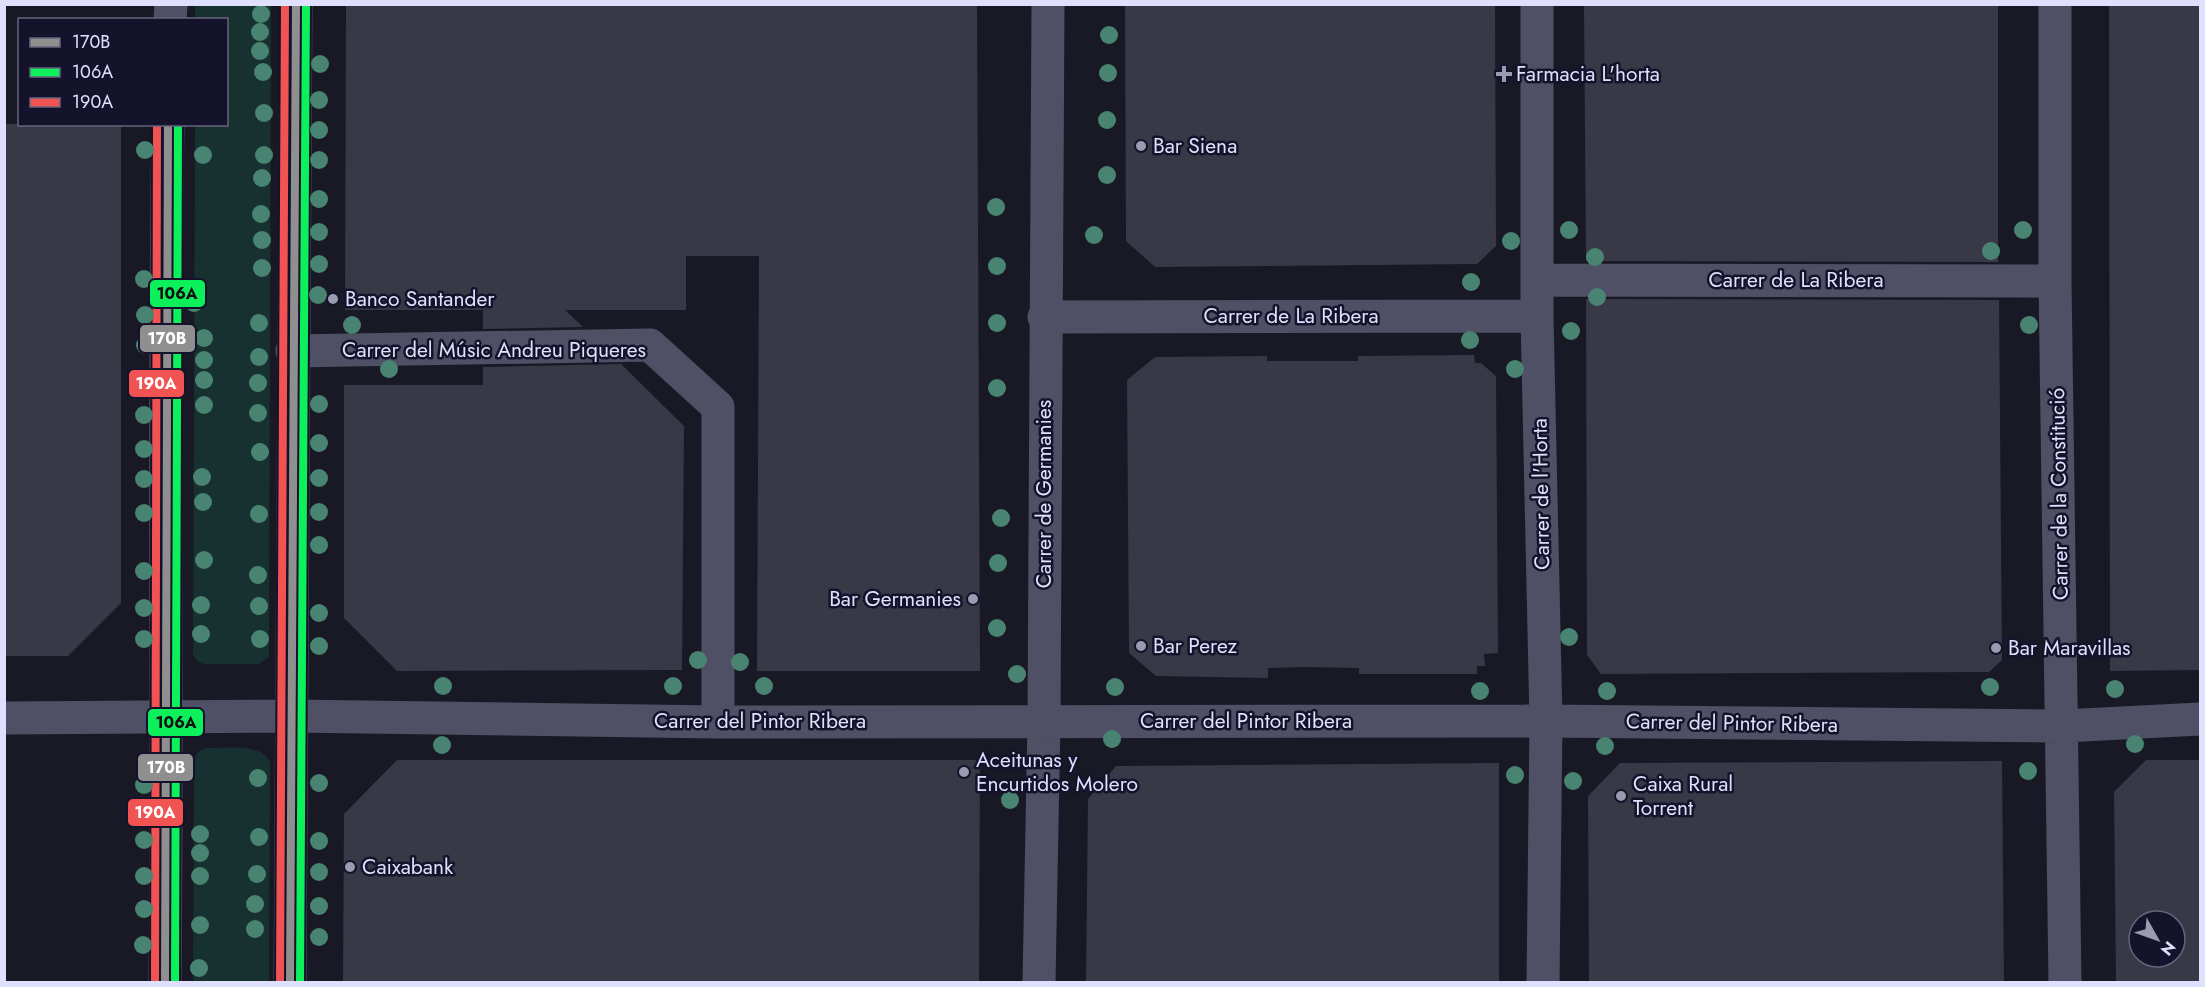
<svg xmlns="http://www.w3.org/2000/svg" width="2205" height="987" viewBox="0 0 2205 987" font-family="Jost,sans-serif">
	<style>
		.green { fill: #16312f }
		.building { fill: #383846; fill-rule: evenodd }
		.lines { fill: none; stroke-linecap: round; stroke-linejoin: round }
		.minor { stroke: #4f5065; stroke-width: 33 }
		.bus-1-casing { stroke: #14132b; stroke-width: 12 }
		.bus-2-casing { stroke: #14132b; stroke-width: 12 }
		.bus-3-casing { stroke: #14132b; stroke-width: 12 }
		.bus-1 { stroke: #8f8f8f; stroke-width: 8 }
		.bus-2 { stroke: #0cf15b; stroke-width: 8 }
		.bus-3 { stroke: #f15353; stroke-width: 8 }
		.tree { fill: #488471 }
		.poi-dot { fill: #9a9ab1; stroke: #14132b; stroke-width: 2 }
		.labels { text-anchor: middle; stroke-width: 5; stroke-linejoin: round; paint-order: stroke }
		.poi-label { font-size: 21px; fill: #dfe0fd; stroke: #14132b; text-anchor: start }
		.street-label { font-size: 21px; fill: #dfe0fd; stroke: #14132b }
		.line-badge { stroke: #14132b; stroke-width: 2 }
		.badge-label { font-size: 16px; text-anchor: middle; font-weight: bold; fill: #fff }
		.pale-badge-label { font-size: 16px; text-anchor: middle; font-weight: bold; fill: #111 }
	</style>
	<rect width="100%" height="100%" fill="#191925"/>
	<path class="green" d="M195 5H271L269 657 259 664H204L197 661 193 654 195 125 226 124V20L195 19Z
		M207 748C228 749 259 742 270 762L269 982H193L194 758 199 751Z"/>
	<path class="building" d="M346 4H977L980 671H757L759 256H686V310H565L583 327 483 329V310H345Z
		M1125 4H1495L1496 246 1477 264 1155 267 1126 241Z
		M1584 4H1998V262L1586 261Z
		M2109 4H2200V670L2110 671Z
		M4 124H121V603L68 656H4Z
		M1586 299 1999 300 2002 660 1989 672 1601 674 1587 655Z
		M1474 355 1475 363H1481L1496 376 1498 653 1484 654 1485 666H1477V674H1359V668L1304 667 1268 668V678L1156 676 1129 653 1127 380 1155 357 1267 356V361H1358V356Z
		M621 364 684 426 682 670 397 671 344 618V385H483V367Z
		M397 760H980L979 982H343L344 814Z
		M2146 760H2200V982H2116L2114 792ZM2139 921H2175V957H2139Z
		M2002 761 2004 982H1589L1588 796 1620 763Z
		M1499 763V982H1086L1088 799 1116 766Z"/>
	<g class="lines">
		<path class="minor" d="M1537 4V316L1546 721 1543 982
			M2055 4V281L2065 982
			M170 20 171 4
			M1537 280 2055 281
			M1044 317 1537 316
			M292 351 650 345 718 407V722
			M4 718 291 716 718 722 1546 721 2063 726 2200 719
			M165 982C168 696 163 410 168 124
			M290 982 296 4
			M1039 982 1044 720 1048 4"/>
		<g class="bus-1-casing">
			<path id="bus-1" d="M165 982 168 124
				M290 982 296 4"/>
		</g>
		<g class="bus-2-casing">
			<path id="bus-2" d="M175 982 178 124
				M300 982 306 4"/>
		</g>
		<g class="bus-3-casing">
			<path id="bus-3" d="M155 982 157 124
				M280 982 285 4"/>
		</g>
		<use href="#bus-1" class="bus-1"/>
		<use href="#bus-2" class="bus-2"/>
		<use href="#bus-3" class="bus-3"/>
	</g>
	<g class="tree">
		<circle cx="261" cy="14" r="9"/>
		<circle cx="260" cy="32" r="9"/>
		<circle cx="1109" cy="35" r="9"/>
		<circle cx="260" cy="51" r="9"/>
		<circle cx="320" cy="64" r="9"/>
		<circle cx="263" cy="72" r="9"/>
		<circle cx="1108" cy="73" r="9"/>
		<circle cx="319" cy="100" r="9"/>
		<circle cx="264" cy="113" r="9"/>
		<circle cx="1107" cy="120" r="9"/>
		<circle cx="319" cy="130" r="9"/>
		<circle cx="145" cy="150" r="9"/>
		<circle cx="203" cy="155" r="9"/>
		<circle cx="264" cy="155" r="9"/>
		<circle cx="319" cy="160" r="9"/>
		<circle cx="1107" cy="175" r="9"/>
		<circle cx="262" cy="178" r="9"/>
		<circle cx="319" cy="199" r="9"/>
		<circle cx="996" cy="207" r="9"/>
		<circle cx="261" cy="214" r="9"/>
		<circle cx="1569" cy="230" r="9"/>
		<circle cx="2023" cy="230" r="9"/>
		<circle cx="319" cy="232" r="9"/>
		<circle cx="1094" cy="235" r="9"/>
		<circle cx="262" cy="240" r="9"/>
		<circle cx="1511" cy="241" r="9"/>
		<circle cx="1991" cy="251" r="9"/>
		<circle cx="1595" cy="257" r="9"/>
		<circle cx="319" cy="264" r="9"/>
		<circle cx="997" cy="266" r="9"/>
		<circle cx="262" cy="268" r="9"/>
		<circle cx="144" cy="279" r="9"/>
		<circle cx="1471" cy="282" r="9"/>
		<circle cx="318" cy="295" r="9"/>
		<circle cx="1597" cy="297" r="9"/>
		<circle cx="194" cy="303" r="9"/>
		<circle cx="145" cy="315" r="9"/>
		<circle cx="259" cy="323" r="9"/>
		<circle cx="997" cy="323" r="9"/>
		<circle cx="352" cy="325" r="9"/>
		<circle cx="2029" cy="325" r="9"/>
		<circle cx="1571" cy="331" r="9"/>
		<circle cx="204" cy="338" r="9"/>
		<circle cx="1470" cy="340" r="9"/>
		<circle cx="145" cy="345" r="9"/>
		<circle cx="259" cy="357" r="9"/>
		<circle cx="204" cy="360" r="9"/>
		<circle cx="389" cy="369" r="9"/>
		<circle cx="1515" cy="369" r="9"/>
		<circle cx="144" cy="380" r="9"/>
		<circle cx="204" cy="380" r="9"/>
		<circle cx="258" cy="383" r="9"/>
		<circle cx="997" cy="388" r="9"/>
		<circle cx="319" cy="404" r="9"/>
		<circle cx="204" cy="405" r="9"/>
		<circle cx="258" cy="413" r="9"/>
		<circle cx="144" cy="415" r="9"/>
		<circle cx="319" cy="443" r="9"/>
		<circle cx="144" cy="449" r="9"/>
		<circle cx="260" cy="452" r="9"/>
		<circle cx="202" cy="477" r="9"/>
		<circle cx="319" cy="478" r="9"/>
		<circle cx="144" cy="479" r="9"/>
		<circle cx="203" cy="502" r="9"/>
		<circle cx="319" cy="512" r="9"/>
		<circle cx="144" cy="513" r="9"/>
		<circle cx="259" cy="514" r="9"/>
		<circle cx="1001" cy="518" r="9"/>
		<circle cx="319" cy="545" r="9"/>
		<circle cx="204" cy="560" r="9"/>
		<circle cx="998" cy="563" r="9"/>
		<circle cx="144" cy="571" r="9"/>
		<circle cx="258" cy="575" r="9"/>
		<circle cx="201" cy="605" r="9"/>
		<circle cx="259" cy="606" r="9"/>
		<circle cx="144" cy="608" r="9"/>
		<circle cx="319" cy="613" r="9"/>
		<circle cx="997" cy="628" r="9"/>
		<circle cx="201" cy="634" r="9"/>
		<circle cx="1569" cy="637" r="9"/>
		<circle cx="144" cy="639" r="9"/>
		<circle cx="260" cy="639" r="9"/>
		<circle cx="319" cy="646" r="9"/>
		<circle cx="698" cy="660" r="9"/>
		<circle cx="740" cy="662" r="9"/>
		<circle cx="1017" cy="674" r="9"/>
		<circle cx="443" cy="686" r="9"/>
		<circle cx="673" cy="686" r="9"/>
		<circle cx="764" cy="686" r="9"/>
		<circle cx="1115" cy="687" r="9"/>
		<circle cx="1990" cy="687" r="9"/>
		<circle cx="2115" cy="689" r="9"/>
		<circle cx="1480" cy="691" r="9"/>
		<circle cx="1607" cy="691" r="9"/>
		<circle cx="1112" cy="739" r="9"/>
		<circle cx="2135" cy="744" r="9"/>
		<circle cx="442" cy="745" r="9"/>
		<circle cx="1605" cy="746" r="9"/>
		<circle cx="2028" cy="771" r="9"/>
		<circle cx="1515" cy="775" r="9"/>
		<circle cx="258" cy="778" r="9"/>
		<circle cx="1573" cy="781" r="9"/>
		<circle cx="319" cy="783" r="9"/>
		<circle cx="144" cy="785" r="9"/>
		<circle cx="1010" cy="800" r="9"/>
		<circle cx="200" cy="834" r="9"/>
		<circle cx="259" cy="837" r="9"/>
		<circle cx="144" cy="840" r="9"/>
		<circle cx="319" cy="841" r="9"/>
		<circle cx="200" cy="853" r="9"/>
		<circle cx="319" cy="872" r="9"/>
		<circle cx="257" cy="874" r="9"/>
		<circle cx="144" cy="876" r="9"/>
		<circle cx="200" cy="876" r="9"/>
		<circle cx="255" cy="904" r="9"/>
		<circle cx="319" cy="906" r="9"/>
		<circle cx="144" cy="909" r="9"/>
		<circle cx="200" cy="925" r="9"/>
		<circle cx="255" cy="929" r="9"/>
		<circle cx="319" cy="937" r="9"/>
		<circle cx="143" cy="945" r="9"/>
		<circle cx="199" cy="968" r="9"/>
	</g>
	<g class="poi-dot">
		<path d="M1501 65h6v6h6v6h-6v6h-6v-6h-6v-6h6z"/>
		<circle cx="1141" cy="146" r="6"/>
		<circle cx="333" cy="299" r="6"/>
		<circle cx="973" cy="599" r="6"/>
		<circle cx="1141" cy="646" r="6"/>
		<circle cx="1996" cy="648" r="6"/>
		<circle cx="964" cy="772" r="6"/>
		<circle cx="1621" cy="796" r="6"/>
		<circle cx="350" cy="867" r="6"/>
	</g>
	<g class="labels">
		<g class="poi-label">
			<text x="1516" y="81">Farmacia L'horta</text>
			<text x="1153" y="153">Bar Siena</text>
			<text x="345" y="306">Banco Santander</text>
			<text x="961" y="606" text-anchor="end">Bar Germanies</text>
			<text x="1153" y="653">Bar Perez</text>
			<text x="2008" y="655">Bar Maravillas</text>
			<text x="976" y="767">Aceitunas y<tspan x="976" dy="24">Encurtidos Molero</tspan></text>
			<text x="1633" y="791">Caixa Rural<tspan x="1633" dy="24">Torrent</tspan></text>
			<text x="362" y="874">Caixabank</text>
		</g>
		<g class="street-label">
			<text x="1796" y="287">Carrer de La Ribera</text>
			<text x="1291" y="323">Carrer de La Ribera</text>
			<text x="494" y="357">Carrer del Músic Andreu Piqueres</text>
			<text transform="translate(1044 494) rotate(-90)" y="7">Carrer de Germanies</text>
			<text transform="translate(1541 494) rotate(-91)" y="7">Carrer de l'Horta</text>
			<text transform="translate(2059 494) rotate(-91)" y="7">Carrer de la Constitució</text>
			<text x="760" y="728">Carrer del Pintor Ribera</text>
			<text x="1246" y="728">Carrer del Pintor Ribera</text>
			<text transform="translate(1732 723) rotate(1)" y="7">Carrer del Pintor Ribera</text>
		</g>
	</g>
	<g class="line-badge">
		<rect x="149" y="279" width="57" height="29" rx="6" fill="#0cf15b"/>
		<rect x="139" y="324" width="57" height="29" rx="6" fill="#8f8f8f"/>
		<rect x="128" y="369" width="57" height="29" rx="6" fill="#f15353"/>
		<rect x="147" y="708" width="57" height="29" rx="6" fill="#0cf15b"/>
		<rect x="137" y="753" width="57" height="29" rx="6" fill="#8f8f8f"/>
		<rect x="127" y="798" width="57" height="29" rx="6" fill="#f15353"/>
	</g>
	<g class="badge-label">
		<text x="167" y="344">170B</text>
		<text x="156" y="389">190A</text>
		<text x="166" y="773">170B</text>
		<text x="155" y="818">190A</text>
	</g>
	<g class="pale-badge-label">
		<text x="177" y="299">106A</text>
		<text x="176" y="728">106A</text>
	</g>
	<rect width="2205" height="987" fill="none" stroke="#dfe0fd" stroke-width="12"/>
	<rect x="18" y="18" width="210" height="108" fill="#14132b" stroke="#65657f" stroke-width="1.5"/>
	<rect x="30" y="38" width="30" height="9" fill="#8f8f8f" stroke="#65657f" stroke-width="1.5"/>
	<text x="72" y="48" font-size="18" fill="#dfe0fd">170B</text>
	<rect x="30" y="68" width="30" height="9" fill="#0cf15b" stroke="#65657f" stroke-width="1.5"/>
	<text x="72" y="78" font-size="18" fill="#dfe0fd">106A</text>
	<rect x="30" y="98" width="30" height="9" fill="#f15353" stroke="#65657f" stroke-width="1.5"/>
	<text x="72" y="108" font-size="18" fill="#dfe0fd">190A</text>
	<g transform="translate(2157 939) rotate(130)"><circle r="28" fill="#14132b" stroke="#65657f" stroke-width="1.5"/>
	<path d="M0-4.5L10 22L0 15L-10 22Z" fill="#9a9ab1"/>
	<text y="-9" font-size="16" font-weight="bold" text-anchor="middle" fill="#dfe0fd">N</text>
	</g>
</svg>
